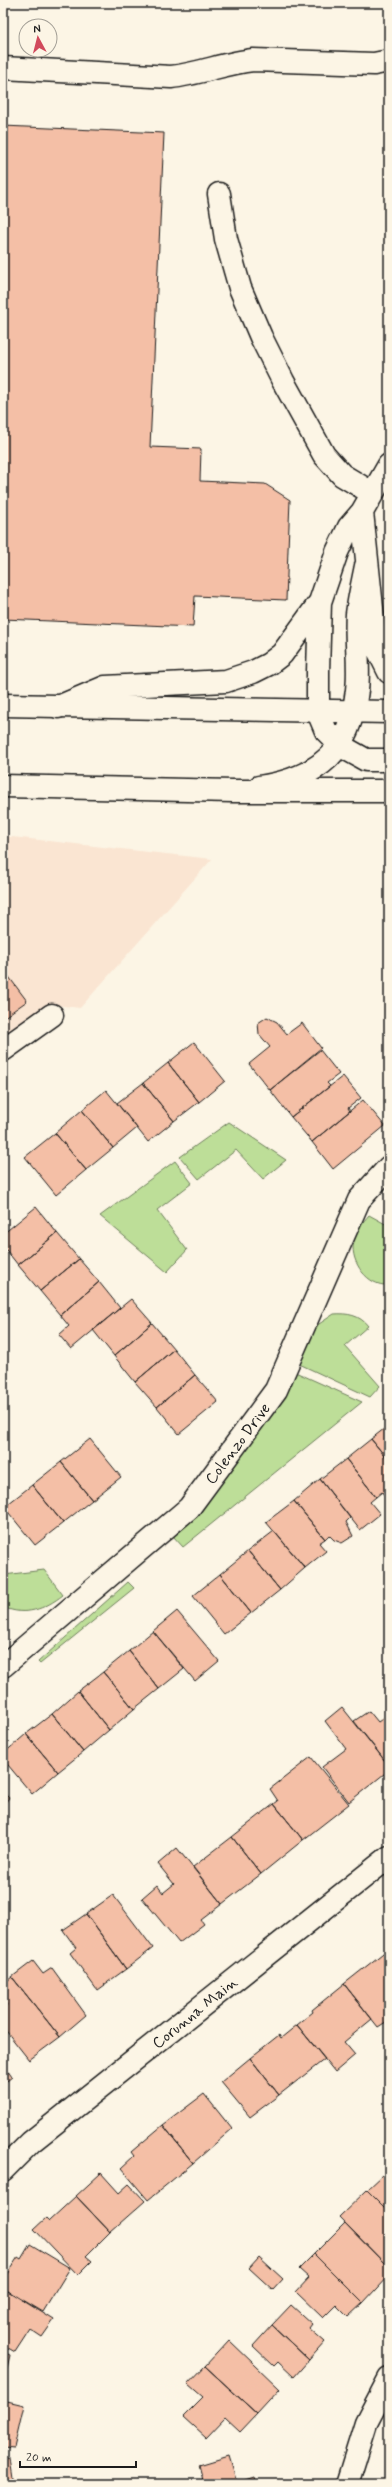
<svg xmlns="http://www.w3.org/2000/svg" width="392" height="2487" viewBox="0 0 392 2487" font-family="Mynerve,sans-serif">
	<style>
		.built { fill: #fae5d2 }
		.green { fill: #bdde98; stroke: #6c7d5a }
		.building { fill: #f4bfa6; stroke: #1c1c1c }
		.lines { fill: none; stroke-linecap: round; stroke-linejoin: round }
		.minor-casing { stroke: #1c1c1c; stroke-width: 25 }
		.major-casing { stroke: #1c1c1c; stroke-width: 25 }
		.minor { stroke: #fcf5e5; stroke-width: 22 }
		.major { stroke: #fcf5e5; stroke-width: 22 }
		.labels { text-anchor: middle; stroke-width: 4; stroke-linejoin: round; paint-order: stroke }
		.street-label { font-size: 16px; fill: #1c1c1c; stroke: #fcf5e5 }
	</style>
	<rect width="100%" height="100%" fill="#fcf5e5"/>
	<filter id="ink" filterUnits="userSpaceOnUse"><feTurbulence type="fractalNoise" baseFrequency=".025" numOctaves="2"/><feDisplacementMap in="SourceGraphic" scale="8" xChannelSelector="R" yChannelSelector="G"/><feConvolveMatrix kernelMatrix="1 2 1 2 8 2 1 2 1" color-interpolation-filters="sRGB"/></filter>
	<g filter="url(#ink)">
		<path class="built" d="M3 836 212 859 80 1008 47 1004 3 1036Z"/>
		<path class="green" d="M229 1122 286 1160 263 1179 236 1150 199 1179 180 1157Z
			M175 1161 192 1183 157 1210 187 1250 167 1272 100 1216Z
			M369 1215 389 1226V1280L384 1285C364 1283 349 1258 354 1240 356 1230 363 1222 369 1215Z
			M334 1314C347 1313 360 1315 368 1326L345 1346 380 1386 370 1397 295 1362 316 1326Z
			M293 1371 362 1402 183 1547 173 1536Z
			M4 1567V1575L44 1570 63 1595C45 1609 25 1617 3 1607Z
			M128 1582 134 1588 40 1664 38 1662Z"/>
		<path class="building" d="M3 126 164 133 150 447 201 449 200 481 265 484 290 500 286 600 195 596 193 627 3 619Z
			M3 969 27 1001 3 1018Z
			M267 1017 277 1022 287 1034 302 1023 321 1048 270 1090 249 1064 270 1047 259 1034 258 1023Z
			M194 1042 225 1081 199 1102 168 1063Z
			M320 1050 339 1074 327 1083 330 1086 291 1117 270 1090Z
			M168 1063 199 1102 174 1121 143 1083Z
			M343 1076 361 1098 348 1108 350 1111 312 1142 291 1117Z
			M143 1083 174 1121 148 1142 117 1103Z
			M106 1090 137 1128 113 1148 82 1110Z
			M363 1100 385 1126 333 1169 312 1142Z
			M82 1110 113 1148 86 1170 55 1133Z
			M55 1133 86 1170 56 1195 25 1157Z
			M36 1207 57 1233 18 1265 3 1246V1234Z
			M57 1233 79 1259 40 1291 18 1265Z
			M79 1259 99 1282 60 1315 40 1291Z
			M99 1282 120 1308 71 1349 59 1335 69 1326 60 1315Z
			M131 1299 152 1323 114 1356 93 1330Z
			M152 1323 174 1349 135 1382 114 1356Z
			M174 1349 195 1375 157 1407 135 1382Z
			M195 1375 218 1402 179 1434 157 1407Z
			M389 1425V1461L371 1439Z
			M90 1439 121 1477 92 1500 61 1462Z
			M371 1439 389 1461V1502L382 1492 376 1497 346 1459Z
			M346 1459 376 1497 370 1502 380 1514 360 1530 320 1479Z
			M61 1462 92 1500 63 1523 32 1485Z
			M320 1479 350 1518 346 1522 353 1536 342 1543 334 1540 329 1535 325 1539 294 1501Z
			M32 1485 63 1523 35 1545 4 1507Z
			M294 1501 325 1539 319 1543 326 1551 305 1568 266 1522Z
			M274 1531 305 1568 280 1590 248 1551Z
			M248 1551 280 1590 251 1613 220 1574Z
			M220 1574 251 1613 224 1634 193 1596Z
			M177 1611 219 1661 195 1681 153 1631Z
			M153 1631 184 1669 159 1689 129 1651Z
			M129 1651 159 1689 134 1709 103 1672Z
			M103 1672 134 1709 109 1730 78 1691Z
			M78 1691 109 1730 83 1752 52 1714Z
			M342 1707 389 1766V1770L349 1802 322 1767 346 1749 325 1721Z
			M369 1711 378 1722 389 1714V1766L354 1721Z
			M52 1714 83 1752 58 1772 26 1734Z
			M26 1734 58 1772 32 1794 3 1759V1754Z
			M311 1757 349 1804 303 1840 274 1804 278 1801 270 1789Z
			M3 1792 9 1798 3 1805Z
			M274 1804 303 1840 261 1874 232 1837Z
			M232 1837 261 1874 222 1904 193 1867Z
			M177 1848 222 1904 201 1920 204 1924 179 1943 142 1898 157 1885 163 1893 174 1884 158 1864Z
			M113 1895 153 1948 126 1969 86 1914Z
			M86 1914 126 1969 97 1990 70 1953 76 1948 63 1930Z
			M387 1950 389 2020 378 2027 344 1984Z
			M33 1961 43 1974 52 1968 86 2015 60 2037 12 1977Z
			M12 1977 60 2037 29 2060 3 2027V2008L7 2005 3 1999V1984Z
			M344 1984 372 2019 344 2042 355 2055 335 2072 297 2025 313 2012 312 2010Z
			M297 2025 325 2059 279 2095 250 2058 279 2035 281 2038Z
			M250 2058 279 2095 250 2117 221 2082Z
			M3 2064 12 2077 3 2084Z
			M204 2094 232 2129 193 2163 163 2125Z
			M163 2125 193 2163 148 2200 121 2168 134 2156 131 2152Z
			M101 2173 119 2193 129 2184 145 2201 110 2232 76 2196Z
			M384 2174 387 2177 389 2176V2212L367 2190Z
			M367 2190 389 2212V2268L339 2217Z
			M76 2196 110 2232 86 2256 92 2261 78 2275 34 2229 46 2218 49 2221Z
			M345 2223 389 2268V2275L363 2303 314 2254Z
			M30 2244 70 2268 43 2312 3 2288V2280L18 2257 21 2259Z
			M314 2254 363 2303 348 2317 336 2305 323 2318 296 2292 309 2278 299 2269Z
			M259 2257 283 2279 273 2290 249 2268Z
			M3 2288 54 2320 42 2337 30 2329 15 2352 3 2345Z
			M291 2305 312 2324 309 2328 325 2342 309 2360 272 2325Z
			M272 2325 309 2360 294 2377 278 2362 274 2366 253 2346Z
			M229 2340 280 2389 257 2414 205 2366Z
			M3 2352 10 2355 3 2386Z
			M205 2366 257 2414 240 2432 225 2418 206 2438 183 2417 203 2397 188 2384Z
			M3 2400 24 2405 14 2448 3 2447Z
			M229 2456 237 2483 255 2477 257 2484H204L199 2465Z
			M10 2458 14 2484H3V2459Z"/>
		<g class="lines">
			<g class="minor-casing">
				<path id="minor" d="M3 68 171 77C199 74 225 63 253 60L374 64 389 61
					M219 194 226 239 240 288 261 337 283 381 324 455 342 475 372 493
					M389 465 362 512 349 527 337 552 320 602 318 672V712L326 731 341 746 366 760H389
					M362 512 376 646 389 672
					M58 707 105 687 226 681 253 672 269 664 282 654 320 602
					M259 787C319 778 350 751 357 690 360 665 355 639 357 614 359 598 363 581 366 566
					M3 1050 52 1015
					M3 1666 189 1508 276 1390 359 1200 389 1167
					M3 2170 31 2142 389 1857
					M347 2484 366 2423 389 2379"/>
			</g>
			<g class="major-casing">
				<path id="major" d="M3 705 389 712
					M3 786 233 791H389"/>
			</g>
			<use href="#minor" class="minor"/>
			<use href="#major" class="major"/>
		</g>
	</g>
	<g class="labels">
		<g class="street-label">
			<text transform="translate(237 1443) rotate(-53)" y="6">Colenzo Drive</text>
			<text transform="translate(194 2012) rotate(-39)" y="6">Corunna Main</text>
		</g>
	</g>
	<rect width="392" height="2487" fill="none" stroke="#fcf5e5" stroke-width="16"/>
	<rect x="8" y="8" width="376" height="2471" fill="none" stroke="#1c1c1c" stroke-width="1.5" filter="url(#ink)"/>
	<g transform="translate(38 38) rotate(353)"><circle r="19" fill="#fcf5e5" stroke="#a29e95"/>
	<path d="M0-3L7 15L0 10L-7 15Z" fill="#d1495b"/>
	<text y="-6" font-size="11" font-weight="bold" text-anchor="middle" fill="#1c1c1c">N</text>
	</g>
	<path d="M20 2461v6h116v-6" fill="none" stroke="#1c1c1c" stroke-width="2"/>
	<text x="26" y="2461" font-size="12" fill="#1c1c1c" stroke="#fcf5e5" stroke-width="3" paint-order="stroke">20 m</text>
</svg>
